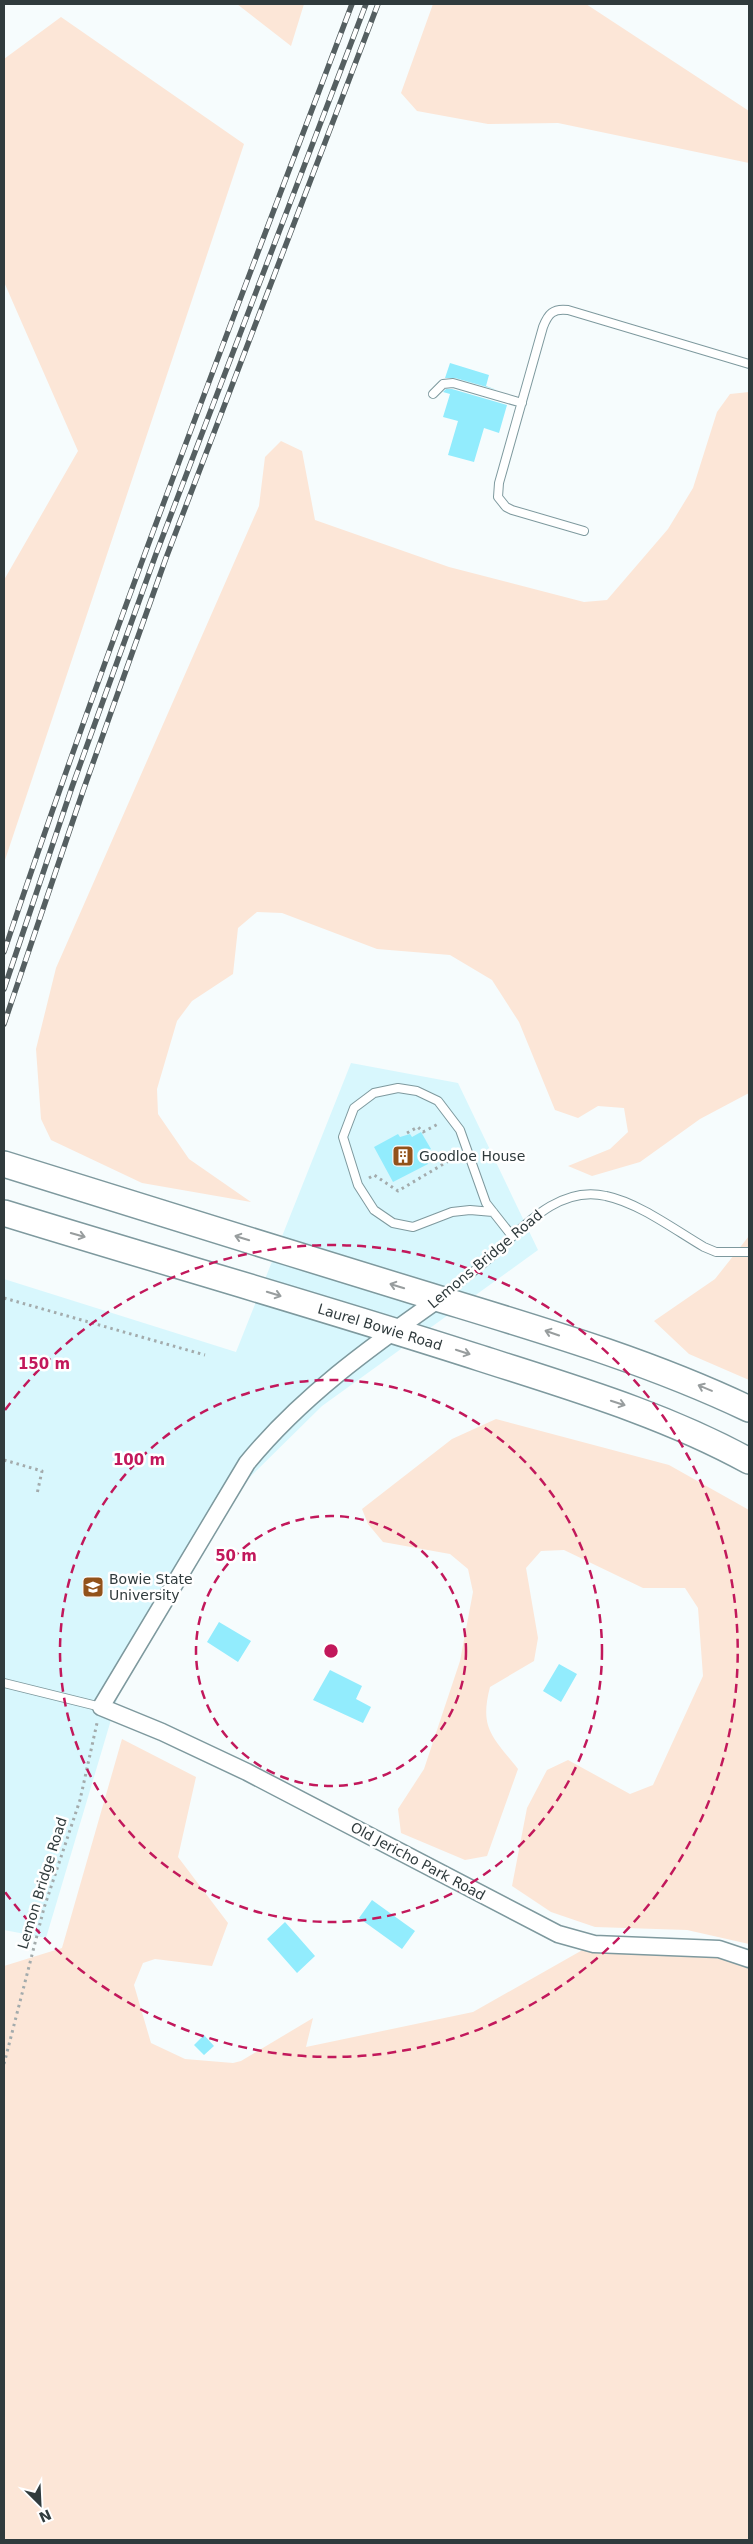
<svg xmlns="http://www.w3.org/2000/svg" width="753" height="2544" viewBox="0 0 753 2544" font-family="'DejaVu Sans',sans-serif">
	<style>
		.built { fill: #d8f7fd }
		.green { fill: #fce6d7 }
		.building { fill: #92ecfd }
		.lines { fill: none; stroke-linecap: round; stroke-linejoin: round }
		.lane-casing { stroke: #7e999e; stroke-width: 10 }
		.street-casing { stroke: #7e999e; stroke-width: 19 }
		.primary-casing { stroke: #7e999e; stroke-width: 28 }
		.path { stroke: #a3abac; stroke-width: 3; stroke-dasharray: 2.5 4; stroke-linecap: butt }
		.lane { stroke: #fff; stroke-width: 8 }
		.street { stroke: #fff; stroke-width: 16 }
		.primary { stroke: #fff; stroke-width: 25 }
		.rail-casing { stroke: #555f61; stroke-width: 5.5 }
		.rail { stroke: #fff; stroke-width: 4; stroke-dasharray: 11; stroke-linecap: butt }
		.oneway { stroke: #989d9e }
		.ring { fill: none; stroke: #c2185b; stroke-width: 2.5; stroke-dasharray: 9 6 }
		.labels { text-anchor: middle; stroke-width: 5; stroke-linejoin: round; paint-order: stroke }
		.poi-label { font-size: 14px; fill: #303b3d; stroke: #fff; text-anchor: start }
		.street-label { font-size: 14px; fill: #303b3d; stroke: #fff }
		.centre { fill: #c2185b; stroke: #fff; stroke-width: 2.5 }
		.ring-label { font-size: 15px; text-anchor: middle; font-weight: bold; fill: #c2185b; stroke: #fff; stroke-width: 5; stroke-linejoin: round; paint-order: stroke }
	</style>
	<rect width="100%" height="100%" fill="#f6fcfd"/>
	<path class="built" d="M351 1063 458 1083 538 1250 322 1406 247 1480 119 1693 46 1938 4 1930V1279L236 1352Z"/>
	<path class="green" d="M237 4H304L291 46Z
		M433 4H586L749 111V163L558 123 488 124 417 111 401 93Z
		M61 17 244 144 4 863V580L78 451 4 282V59Z
		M749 392V1093L700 1119 640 1162 592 1176 568 1166 610 1149 628 1132 624 1108 598 1106 578 1118 555 1110 519 1022 492 980 450 955 377 949 282 913 257 912 238 928 233 974 192 1001 177 1021 157 1089 158 1114 189 1159 251 1202 142 1183 51 1140 41 1119 36 1049 56 968 259 506 265 457 281 441 302 451 315 520 449 567 584 602 607 600 668 529 693 488 717 412 730 394Z
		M749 1236V1380L689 1354 654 1321 715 1279Z
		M496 1419 669 1465 749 1510V1944L687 1930 595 1927 551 1912 512 1886 527 1808 547 1770 568 1760 630 1794 653 1785 703 1676 698 1608 685 1588H643L564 1550 541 1551 526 1568 538 1638 534 1661 490 1687C479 1729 493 1737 518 1769L487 1856 465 1860 401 1833 398 1809 424 1769 460 1661 473 1592 468 1569 450 1554 383 1542 368 1524 362 1509 452 1439Z
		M122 1739 196 1777 178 1857 228 1923 212 1966 155 1959 143 1963 134 1985 151 2043 185 2059 233 2063 241 2061 313 2018 306 2047 473 2012 586 1948 749 1959V2540H4V1966L62 1948Z"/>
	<path class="building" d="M450 363 489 375 486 386 497 390 455 378H445Z
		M446 389H452L507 405 499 433 484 428 474 462 448 455 458 421 443 417 450 394 443 392Z
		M421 1132 431 1149 425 1152 429 1160 426 1161 428 1164 393 1182 374 1147 398 1134 400 1137 410 1134 412 1137Z
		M219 1622 251 1641 238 1662 207 1642Z
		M559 1664 577 1674 561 1702 543 1691Z
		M330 1670 362 1686 356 1699 371 1707 363 1723 313 1700Z
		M372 1900 415 1931 402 1949 359 1918Z
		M285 1922 315 1956 297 1973 267 1939Z
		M204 2035 214 2046 204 2055 194 2045Z"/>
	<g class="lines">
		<g class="lane-casing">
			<path id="lane" d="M433 394 443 384 453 383 522 403
				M584 531 512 510 506 507 498 497 499 483 543 327C548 314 553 308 568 310L749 364
				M493 1212 470 1210 452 1212 413 1227 393 1223 374 1210 358 1185 343 1137 354 1108 374 1093 398 1088 417 1091 438 1101 460 1130 486 1203 512 1236
				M445 1294C461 1281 479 1268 495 1253 525 1225 560 1185 606 1196 639 1203 675 1230 704 1247L716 1252H749
				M4 1683 101 1707"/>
		</g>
		<g class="street-casing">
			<path id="street" d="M439 1299C369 1348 301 1397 247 1463L101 1707 162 1732 247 1772 558 1934 594 1944 719 1949 749 1959"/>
		</g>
		<g class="primary-casing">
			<path id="primary" d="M4 1164C145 1209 288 1252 430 1296 538 1329 646 1360 749 1409
				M4 1213C163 1262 322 1307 480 1358 573 1388 663 1414 749 1461"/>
		</g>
		<path class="path" d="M407 1133 418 1127 423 1132 440 1123
			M369 1178 374 1175 398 1191 457 1156
			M4 1298 205 1355
			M4 1460 42 1471 37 1494
			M4 2064 44 1908 80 1800 97 1723"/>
		<use href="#lane" class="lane"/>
		<use href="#street" class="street"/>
		<use href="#primary" class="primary"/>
		<g class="rail-casing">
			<path id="rail" d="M4 952C111 633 233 319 352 4
				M4 989 72 787 156 554 366 4
				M4 1024 83 791 166 558 378 4"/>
		</g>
		<use href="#rail" class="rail"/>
	</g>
	<defs><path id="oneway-shaft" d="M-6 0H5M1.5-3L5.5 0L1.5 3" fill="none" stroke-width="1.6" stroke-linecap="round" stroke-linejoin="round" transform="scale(1.25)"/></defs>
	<g class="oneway">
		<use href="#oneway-shaft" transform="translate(78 1235) rotate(16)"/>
		<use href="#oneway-shaft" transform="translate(242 1238) rotate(-163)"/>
		<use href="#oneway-shaft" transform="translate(397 1286) rotate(-163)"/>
		<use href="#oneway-shaft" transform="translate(274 1294) rotate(17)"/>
		<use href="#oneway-shaft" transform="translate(552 1333) rotate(-161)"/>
		<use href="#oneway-shaft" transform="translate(463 1352) rotate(18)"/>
		<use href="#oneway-shaft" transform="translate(705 1388) rotate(-157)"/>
		<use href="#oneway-shaft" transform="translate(618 1403) rotate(18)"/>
	</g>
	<g class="ring">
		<circle cx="331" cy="1651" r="135"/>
		<circle cx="331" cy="1651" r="271"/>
		<path d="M5 1410A406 406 0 1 1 5 1892"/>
	</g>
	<defs>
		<g id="building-square" transform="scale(1.125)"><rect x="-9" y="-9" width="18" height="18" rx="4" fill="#92521b" stroke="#fff"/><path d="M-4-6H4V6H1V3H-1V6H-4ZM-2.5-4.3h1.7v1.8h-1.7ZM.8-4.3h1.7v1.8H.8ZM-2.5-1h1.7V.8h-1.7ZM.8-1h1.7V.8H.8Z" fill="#fff"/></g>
		<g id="university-square" transform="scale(1.125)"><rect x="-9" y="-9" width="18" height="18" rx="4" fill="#92521b" stroke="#fff"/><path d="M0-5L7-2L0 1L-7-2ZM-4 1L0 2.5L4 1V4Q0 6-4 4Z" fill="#fff"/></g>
	</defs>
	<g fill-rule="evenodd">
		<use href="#building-square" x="403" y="1156"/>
		<use href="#university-square" x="93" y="1587"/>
	</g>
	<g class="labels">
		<g class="poi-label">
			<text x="419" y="1161">Goodloe House</text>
			<text x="109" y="1584">Bowie State<tspan x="109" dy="16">University</tspan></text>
		</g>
		<g class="street-label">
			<text transform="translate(485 1259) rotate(-40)" y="5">Lemons Bridge Road</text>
			<text transform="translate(380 1327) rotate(17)" y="5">Laurel Bowie Road</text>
			<text transform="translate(418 1861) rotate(28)" y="5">Old Jericho Park Road</text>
			<text transform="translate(42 1883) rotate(-73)" y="5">Lemon Bridge Road</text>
		</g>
	</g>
	<circle cx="331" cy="1651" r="8" class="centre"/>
	<g class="ring-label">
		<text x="44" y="1369">150 m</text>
		<text x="139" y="1465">100 m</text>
		<text x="236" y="1561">50 m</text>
	</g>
	<rect width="753" height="2544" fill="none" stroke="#303b3d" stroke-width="10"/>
	<g transform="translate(40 2504) rotate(156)" stroke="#ffffff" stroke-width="4" paint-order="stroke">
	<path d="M0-4L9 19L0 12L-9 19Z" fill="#303b3d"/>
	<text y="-8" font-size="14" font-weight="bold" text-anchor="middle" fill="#303b3d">N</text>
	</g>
</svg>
